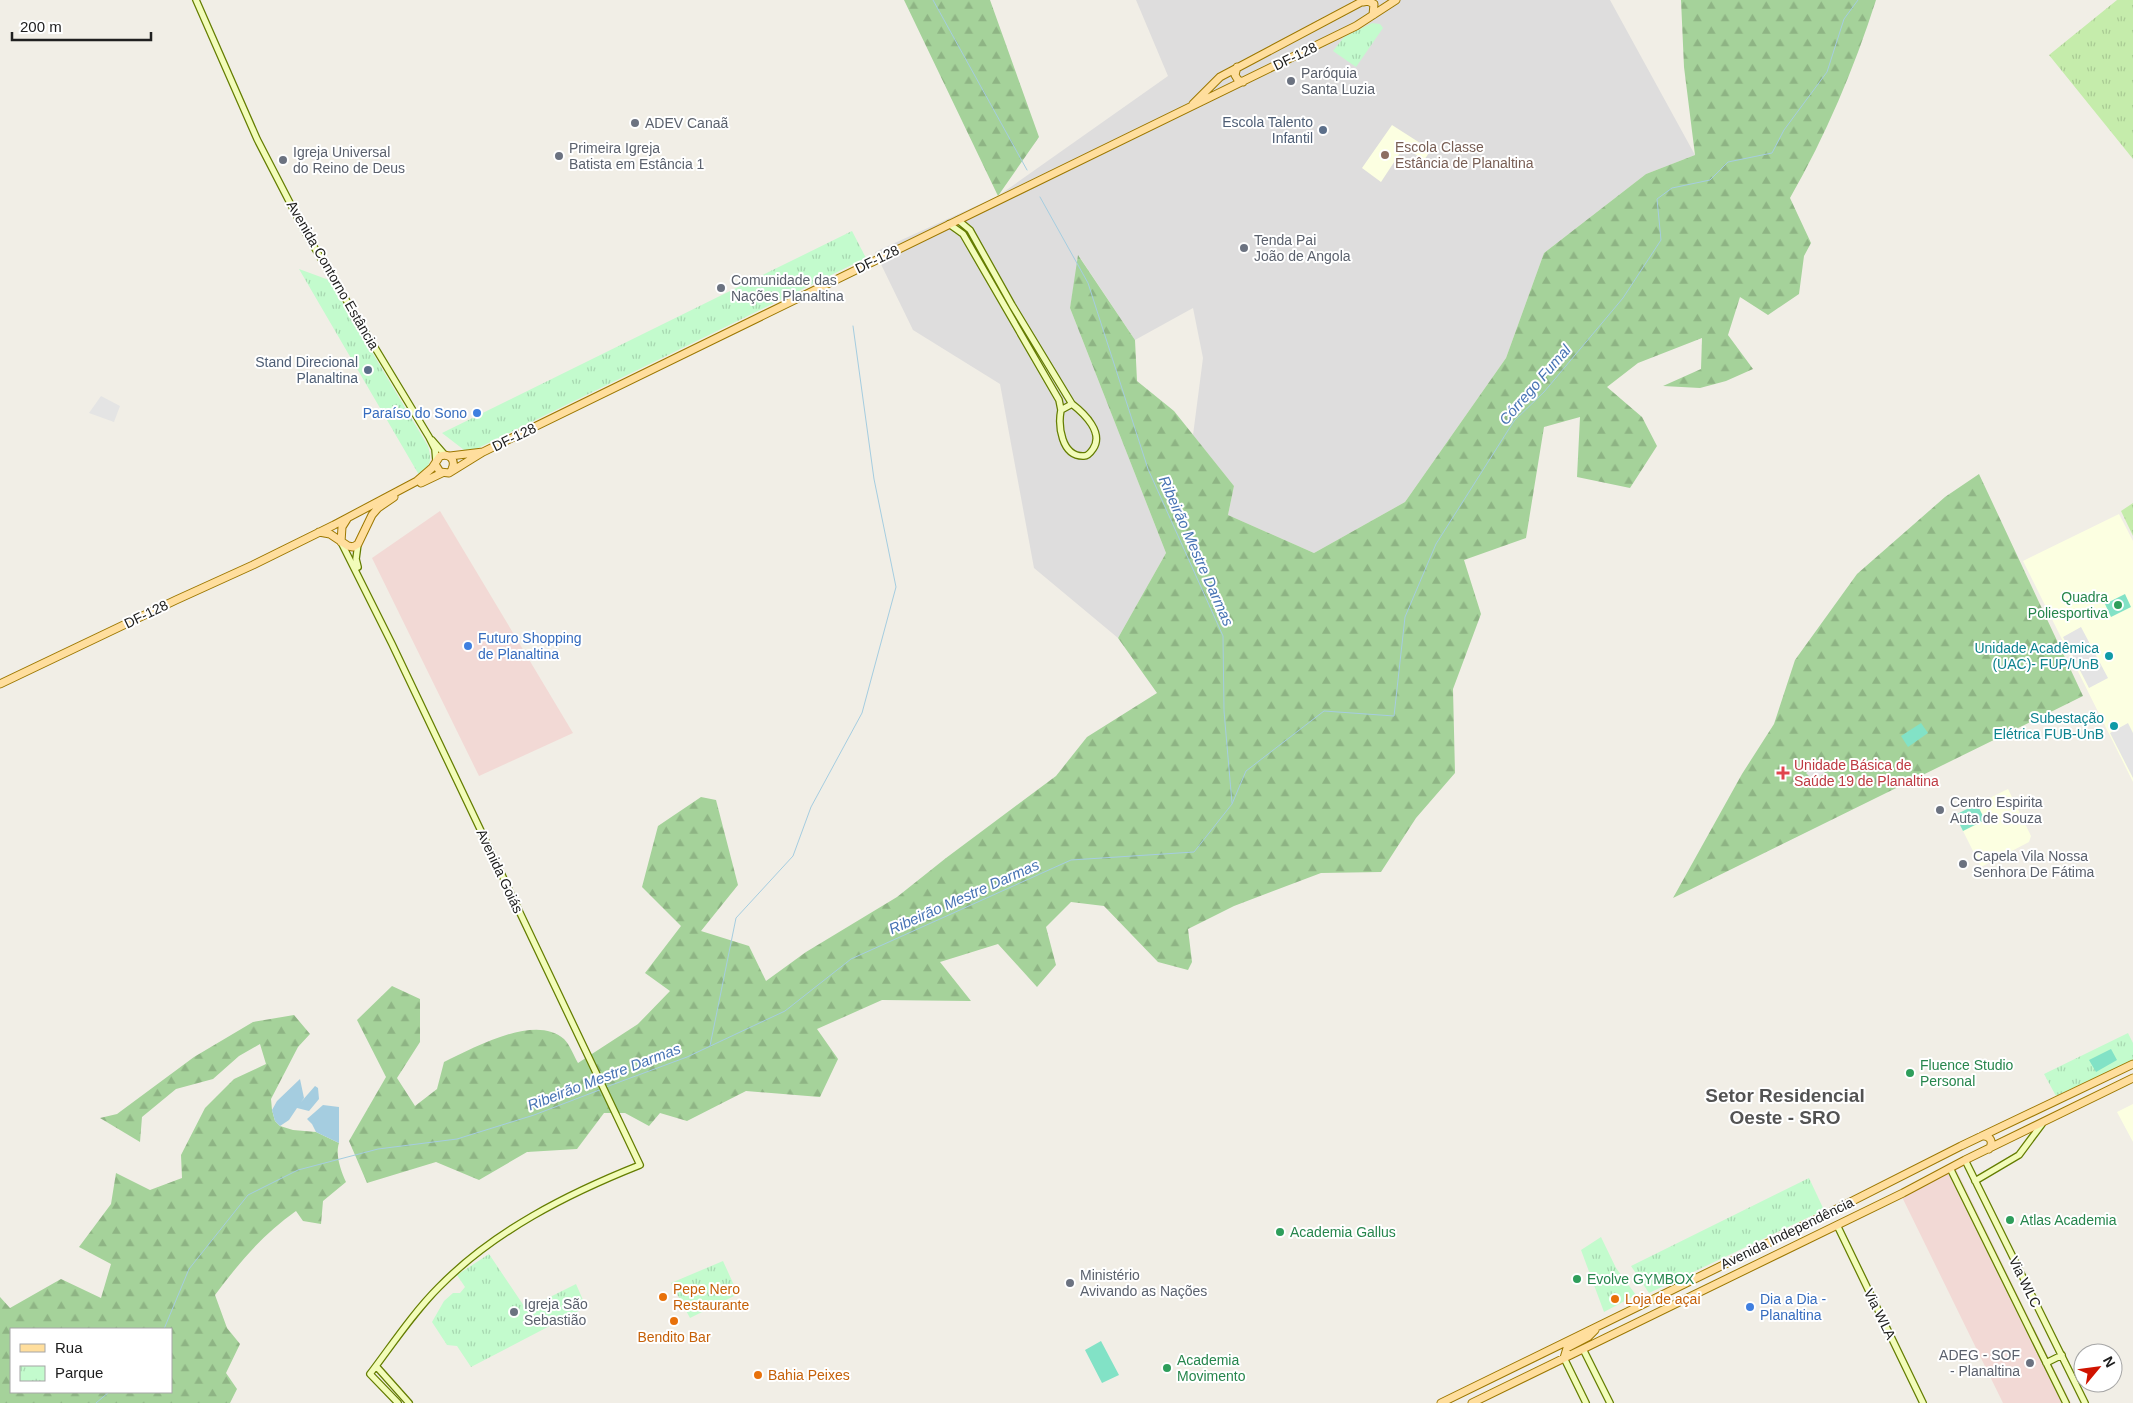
<svg xmlns="http://www.w3.org/2000/svg" width="2133" height="1403" viewBox="0 0 2133 1403" font-family="Helvetica,sans-serif">
	<style>
		.residential { fill: #dedddd }
		.commercial { fill: #f2d9d5 }
		.education { fill: #fcffe1 }
		.grass { fill: url(#grass-tufts) }
		.forest { fill: url(#forest-firs); fill-rule: evenodd }
		.park { fill: url(#park-tufts) }
		.pitch { fill: #82e2c6 }
		.parking { fill: #e4e4e4 }
		.water { fill: #a5cde0 }
		.lines { fill: none; stroke-linecap: round; stroke-linejoin: round }
		.stream { stroke: #a5cde0; stroke-width: 1 }
		.secondary-casing { stroke: #647d01; stroke-width: 8 }
		.primary-casing { stroke: #9c7700; stroke-width: 9 }
		.secondary { stroke: #f2fcb9; stroke-width: 5.5 }
		.primary { stroke: #ffde9d; stroke-width: 7 }
		.worship-dot { fill: #6b7280; stroke: #fff; stroke-width: 2 }
		.service-dot { fill: #5c6f8a; stroke: #fff; stroke-width: 2 }
		.education-dot { fill: #8d6e63; stroke: #fff; stroke-width: 2 }
		.shop-dot { fill: #3f7fe0; stroke: #fff; stroke-width: 2 }
		.leisure-dot { fill: #2e9e5b; stroke: #fff; stroke-width: 2 }
		.culture-dot { fill: #0f9aa8; stroke: #fff; stroke-width: 2 }
		.health-dot { fill: #e0444e; stroke: #fff; stroke-width: 2 }
		.food-dot { fill: #e8710a; stroke: #fff; stroke-width: 2 }
		.labels { text-anchor: middle; stroke-width: 4; stroke-linejoin: round; paint-order: stroke }
		.street-label { font-size: 14px; fill: #202020; stroke: #fff }
		.worship-label { font-size: 14px; fill: #5b616d; stroke: #fff; text-anchor: start }
		.service-label { font-size: 14px; fill: #4e5e75; stroke: #fff; text-anchor: end }
		.education-label { font-size: 14px; fill: #785e54; stroke: #fff; text-anchor: start }
		.shop-label { font-size: 14px; fill: #366cbe; stroke: #fff; text-anchor: start }
		.leisure-label { font-size: 14px; fill: #27864d; stroke: #fff; text-anchor: start }
		.culture-label { font-size: 14px; fill: #0d838f; stroke: #fff; text-anchor: end }
		.health-label { font-size: 14px; fill: #be3a42; stroke: #fff; text-anchor: start }
		.food-label { font-size: 14px; fill: #c56008; stroke: #fff; text-anchor: start }
		.water-label { font-size: 15px; font-style: italic; fill: #4874b4; stroke: #fff }
		.district-label { font-size: 19px; font-weight: bold; fill: #535353; stroke: #fff }
	</style>
	<defs>
		<pattern id="grass-tufts" width="24" height="20" patternUnits="userSpaceOnUse" patternTransform="scale(1.25)"><rect width="24" height="20" fill="#c5ecab"/><path d="M3 7l-1-3M5 7V3M7 7l1-3M15 17l-1-3M17 17v-4M19 17l1-3" fill="none" stroke="#a9ca93"/></pattern>
		<pattern id="forest-firs" width="22" height="20" patternUnits="userSpaceOnUse" patternTransform="scale(1.25)"><rect width="22" height="20" fill="#a5d29a"/><path d="M5 1l3.5 6h-7zM16 11l3.5 6h-7z" fill="#8eb484"/></pattern>
		<pattern id="park-tufts" width="24" height="20" patternUnits="userSpaceOnUse" patternTransform="scale(1.25)"><rect width="24" height="20" fill="#c3fbcd"/><path d="M3 7l-1-3M5 7V3M7 7l1-3M15 17l-1-3M17 17v-4M19 17l1-3" fill="none" stroke="#a7d7b0"/></pattern>
	</defs>
	<rect width="100%" height="100%" fill="#f1eee6"/>
	<path class="residential" d="M1136 0H1610L1695 155 1646 174 1544 253 1506 358 1405 502 1314 553 1228 515 1234 486 1193 435 1203 358 1193 308 1135 340 1079 256 1070 308 1166 553 1118 638 1034 568 1000 384 913 330 875 252 998 196 1168 76Z"/>
	<path class="commercial" d="M440 511 573 733 479 776 372 558Z
		M1956 1169 2071 1403H2003L1902 1197Z"/>
	<path class="education" d="M1392 125 1431 150 1424 160 1404 147 1381 182 1362 168Z
		M2119 514 2133 541V782L2023 561Z
		M2008 789 2031 836 2029 842 1981 867 1955 815Z
		M2133 1104V1142L2117 1112Z"/>
	<path class="grass" d="M2117 0H2133V159L2049 55Z
		M2133 503V536L2121 511Z"/>
	<path class="forest" d="M904 0H990L1039 137 998 196Z
		M1681 0H1876C1854 69 1826 135 1790 198L1811 243 1804 256 1799 294 1768 315 1740 297 1728 335 1753 369 1726 381 1700 388 1663 386 1701 369 1702 338 1638 363 1607 387 1642 417 1657 446 1630 488 1577 477 1580 417 1544 427 1526 538 1464 560 1481 614 1453 689 1455 773 1416 818 1381 872 1321 873 1234 906 1188 929 1192 962 1188 970 1158 962 1104 906 1071 902 1046 927 1056 965 1037 987 998 944 940 962 971 1001 882 1000 817 1029 838 1059 820 1097 746 1091 687 1121 660 1113 649 1126 625 1113H604L577 1149 527 1152 479 1180 436 1162 367 1183 349 1141 386 1077 357 1020 392 986 420 999V1042L397 1078 415 1106 437 1089 444 1062C474 1048 535 1013 564 1039 570 1045 574 1056 578 1063L638 1024 670 991 645 973 681 926 642 887 658 826 701 797 716 800 738 885 701 931 749 946 766 981 806 952 897 897 946 858 1056 776 1087 737 1157 693 1118 638 1166 553 1070 308 1078 255 1135 340 1137 381 1174 411 1234 486 1228 515 1314 553 1405 502 1506 358 1544 253 1646 174 1695 155 1684 67Z
		M1979 474 2083 696 1673 898 1742 774 1774 724 1795 660 1857 574 1945 497Z
		M294 1015 310 1034 298 1047 271 1099 272 1110 275 1121 280 1126 293 1130 316 1132 339 1143C335 1155 341 1171 346 1182L323 1201 321 1224 303 1221 296 1211C263 1234 239 1263 215 1295L227 1328 240 1344 226 1373 237 1389 230 1403H0V1297L10 1308 61 1279 101 1298 111 1264 79 1247 111 1204 116 1173 150 1190 182 1178 181 1155 205 1108 234 1079 266 1064 260 1044 239 1056 213 1079 176 1089 142 1117 140 1142 100 1118 117 1114 194 1057 253 1022ZM11 1329H171V1392H11Z"/>
	<path class="park" d="M1372 23 1380 24 1383 28 1356 67 1333 51 1344 37Z
		M852 231 866 258 468 453 442 433Z
		M299 269 329 280 428 446C432 460 431 466 419 475Z
		M2128 1033 2133 1043V1060L2056 1096 2044 1074Z
		M1809 1178 1824 1210 1649 1293 1631 1266Z
		M1601 1237 1616 1268 1636 1295 1604 1312 1581 1250Z
		M489 1254 526 1309 576 1284 586 1307 471 1367 457 1346 447 1345 432 1322 444 1301 453 1293H460L465 1287 457 1275Z
		M723 1261 738 1294 690 1318 671 1283Z"/>
	<path class="pitch" d="M2125 594 2131 607 2111 617 2105 604Z
		M1921 723 1928 733 1908 747 1901 736Z
		M1977 804 1985 820 1963 831 1955 815Z
		M2111 1049 2117 1060 2096 1072 2089 1060Z
		M1101 1341 1119 1375 1102 1383 1085 1350Z"/>
	<path class="parking" d="M101 396 120 406 114 422 89 413Z
		M2081 627 2108 678 2089 688 2063 637Z
		M2128 723 2133 733V778L2110 733Z
		M1819 760 1828 769 1815 782 1806 773Z"/>
	<path class="water" d="M300 1079 304 1098 301 1102 315 1086 318 1088 319 1099 309 1111 297 1108 289 1120 280 1126 275 1121 272 1110 277 1101Z
		M323 1105 339 1107V1143L316 1132 312 1124 307 1119Z"/>
	<g class="lines">
		<path class="stream" d="M933 0 1027 170
			M1040 197 1088 283 1148 469 1223 636 1224 711 1232 803
			M710 1046 736 918 793 856 811 807 862 713 896 587 874 479 853 326
			M606 1087 687 1057 785 1011 851 959 1071 860 1194 852 1232 804 1246 771 1324 711 1394 716 1405 617 1436 544 1514 421 1544 392 1623 298 1661 240 1657 199 1672 188 1710 180 1728 162 1772 153 1784 130 1827 72 1844 19 1858 0
			M164 1329 189 1269 248 1195 298 1170 378 1149 457 1139 534 1115 602 1089
			M96 1403 109 1392"/>
		<g class="secondary-casing">
			<path id="secondary" d="M196 0 257 139 305 232 429 437 435 449 436 461
				M958 220 970 230 1012 305 1072 404
				M949 224 963 234 1059 400 1061 410
				M1072 404C1085 414 1104 433 1093 449 1091 452 1088 456 1084 456 1061 457 1058 425 1061 410Z
				M432 440 445 455
				M341 542 392 644 640 1165C567 1194 494 1231 439 1287 413 1313 392 1345 370 1374L398 1403
				M358 567 356 559 358 544
				M1965 1160 2085 1403
				M1950 1168 2066 1403
				M1975 1181 2019 1155 2042 1124
				M1837 1225 1923 1403
				M1583 1349 1610 1403
				M1564 1358 1586 1403
				M2046 1363 2062 1355
				M376 1366 409 1403"/>
		</g>
		<g class="primary-casing">
			<path id="primary" d="M1363 2 1368 1 1374 4 1373 15
				M1237 67 1235 75 1238 80 1243 82
				M1193 104 1220 77 1365 0
				M450 456 483 452
				M435 464 440 472 449 473 483 452 1356 26 1396 0
				M421 483 442 473
				M319 532 330 534 348 546 353 547 358 544 372 515 378 508 394 497
				M341 542 342 527 347 519
				M0 684 176 600 253 565 334 525 417 481 432 468 440 456C450 453 456 460 452 469
				M1982 1136C1990 1135 1994 1142 1989 1149
				M1564 1358 1567 1348 1588 1337 1595 1330
				M1441 1403 1805 1225 1961 1146 2133 1064
				M1472 1403 1903 1193 1965 1160 2133 1078"/>
		</g>
		<use href="#secondary" class="secondary"/>
		<use href="#primary" class="primary"/>
	</g>
	<g class="worship-dot">
		<circle cx="1291" cy="81" r="5"/>
		<circle cx="635" cy="123" r="5"/>
		<circle cx="559" cy="156" r="5"/>
		<circle cx="283" cy="160" r="5"/>
		<circle cx="1244" cy="248" r="5"/>
		<circle cx="721" cy="288" r="5"/>
		<circle cx="1940" cy="810" r="5"/>
		<circle cx="1963" cy="864" r="5"/>
		<circle cx="1070" cy="1283" r="5"/>
		<circle cx="514" cy="1312" r="5"/>
		<circle cx="2030" cy="1363" r="5"/>
	</g>
	<g class="service-dot">
		<circle cx="1323" cy="130" r="5"/>
		<circle cx="368" cy="370" r="5"/>
	</g>
	<circle class="education-dot" cx="1385" cy="155" r="5"/>
	<g class="shop-dot">
		<circle cx="477" cy="413" r="5"/>
		<circle cx="468" cy="646" r="5"/>
		<circle cx="1750" cy="1307" r="5"/>
	</g>
	<g class="leisure-dot">
		<circle cx="2118" cy="605" r="5"/>
		<circle cx="1910" cy="1073" r="5"/>
		<circle cx="2010" cy="1220" r="5"/>
		<circle cx="1280" cy="1232" r="5"/>
		<circle cx="1577" cy="1279" r="5"/>
		<circle cx="1167" cy="1368" r="5"/>
	</g>
	<g class="culture-dot">
		<circle cx="2109" cy="656" r="5"/>
		<circle cx="2114" cy="726" r="5"/>
	</g>
	<path class="health-dot" d="M1780.5 765.5h5v5h5v5h-5v5h-5v-5h-5v-5h5z"/>
	<g class="food-dot">
		<circle cx="663" cy="1297" r="5"/>
		<circle cx="1615" cy="1299" r="5"/>
		<circle cx="674" cy="1321" r="5"/>
		<circle cx="758" cy="1375" r="5"/>
	</g>
	<g class="labels">
		<g class="street-label">
			<text transform="translate(1295 56) rotate(-26)" y="5">DF-128</text>
			<text transform="translate(877 259) rotate(-26)" y="5">DF-128</text>
			<text transform="translate(333 275) rotate(60)" y="5">Avenida Contorno Estância</text>
			<text transform="translate(514 437) rotate(-26)" y="5">DF-128</text>
			<text transform="translate(146 614) rotate(-26)" y="5">DF-128</text>
			<text transform="translate(500 871) rotate(65)" y="5">Avenida Goiás</text>
			<text transform="translate(1787 1233) rotate(-26)" y="5">Avenida Independência</text>
			<text transform="translate(2025 1282) rotate(64)" y="5">Via WLC</text>
			<text transform="translate(1880 1314) rotate(64)" y="5">Via WLA</text>
		</g>
		<g class="worship-label">
			<text x="1301" y="78">Paróquia<tspan x="1301" dy="16">Santa Luzia</tspan></text>
			<text x="645" y="128">ADEV Canaã</text>
			<text x="569" y="153">Primeira Igreja<tspan x="569" dy="16">Batista em Estância 1</tspan></text>
			<text x="293" y="157">Igreja Universal<tspan x="293" dy="16">do Reino de Deus</tspan></text>
			<text x="1254" y="245">Tenda Pai<tspan x="1254" dy="16">João de Angola</tspan></text>
			<text x="731" y="285">Comunidade das<tspan x="731" dy="16">Nações Planaltina</tspan></text>
			<text x="1950" y="807">Centro Espirita<tspan x="1950" dy="16">Auta de Souza</tspan></text>
			<text x="1973" y="861">Capela Vila Nossa<tspan x="1973" dy="16">Senhora De Fátima</tspan></text>
			<text x="1080" y="1280">Ministério<tspan x="1080" dy="16">Avivando as Nações</tspan></text>
			<text x="524" y="1309">Igreja São<tspan x="524" dy="16">Sebastião</tspan></text>
			<text x="2020" y="1360" text-anchor="end">ADEG - SOF<tspan x="2020" dy="16">- Planaltina</tspan></text>
		</g>
		<g class="service-label">
			<text x="1313" y="127">Escola Talento<tspan x="1313" dy="16">Infantil</tspan></text>
			<text x="358" y="367">Stand Direcional<tspan x="358" dy="16">Planaltina</tspan></text>
		</g>
		<g class="education-label">
			<text x="1395" y="152">Escola Classe<tspan x="1395" dy="16">Estância de Planaltina</tspan></text>
		</g>
		<g class="shop-label">
			<text x="467" y="418" text-anchor="end">Paraíso do Sono</text>
			<text x="478" y="643">Futuro Shopping<tspan x="478" dy="16">de Planaltina</tspan></text>
			<text x="1760" y="1304">Dia a Dia -<tspan x="1760" dy="16">Planaltina</tspan></text>
		</g>
		<g class="leisure-label">
			<text x="2108" y="602" text-anchor="end">Quadra<tspan x="2108" dy="16">Poliesportiva</tspan></text>
			<text x="1920" y="1070">Fluence Studio<tspan x="1920" dy="16">Personal</tspan></text>
			<text x="2020" y="1225">Atlas Academia</text>
			<text x="1290" y="1237">Academia Gallus</text>
			<text x="1587" y="1284">Evolve GYMBOX</text>
			<text x="1177" y="1365">Academia<tspan x="1177" dy="16">Movimento</tspan></text>
		</g>
		<g class="culture-label">
			<text x="2099" y="653">Unidade Acadêmica<tspan x="2099" dy="16">(UAC)- FUP/UnB</tspan></text>
			<text x="2104" y="723">Subestação<tspan x="2104" dy="16">Elétrica FUB-UnB</tspan></text>
		</g>
		<g class="health-label">
			<text x="1794" y="770">Unidade Básica de<tspan x="1794" dy="16">Saúde 19 de Planaltina</tspan></text>
		</g>
		<g class="food-label">
			<text x="673" y="1294">Pepe Nero<tspan x="673" dy="16">Restaurante</tspan></text>
			<text x="1625" y="1304">Loja de açai</text>
			<text x="674" y="1342" text-anchor="middle">Bendito Bar</text>
			<text x="768" y="1380">Bahia Peixes</text>
		</g>
		<g class="water-label">
			<text transform="translate(1535 385) rotate(-49)" y="5">Córrego Fumal</text>
			<text transform="translate(1196 551) rotate(66)" y="5">Ribeirão Mestre Darmas</text>
			<text transform="translate(964 897) rotate(-24)" y="5">Ribeirão Mestre Darmas</text>
			<text transform="translate(604 1077) rotate(-21)" y="5">Ribeirão Mestre Darmas</text>
		</g>
		<g class="district-label">
			<text x="1785" y="1102">Setor Residencial<tspan x="1785" dy="22">Oeste - SRO</tspan></text>
		</g>
	</g>
	<rect x="10" y="1328" width="162" height="65" fill="#ffffff" stroke="#a6a6a6"/>
	<rect x="20" y="1344" width="25" height="8" fill="#ffde9d" stroke="#a6a6a6"/>
	<text x="55" y="1353" font-size="15" fill="#202020">Rua</text>
	<rect x="20" y="1366" width="25" height="15" fill="url(#park-tufts)" stroke="#a6a6a6"/>
	<text x="55" y="1378" font-size="15" fill="#202020">Parque</text>
	<g transform="translate(2098 1368) rotate(61)"><circle r="24" fill="#ffffff" stroke="#a6a6a6"/>
	<path d="M0-4L9 19L0 12L-9 19Z" fill="#d01300"/>
	<text y="-8" font-size="14" font-weight="bold" text-anchor="middle" fill="#202020">N</text>
	</g>
	<path d="M12 32v8h139v-8" fill="none" stroke="#202020" stroke-width="2.5"/>
	<text x="20" y="32" font-size="15" fill="#202020" stroke="#ffffff" stroke-width="4" paint-order="stroke">200 m</text>
</svg>
